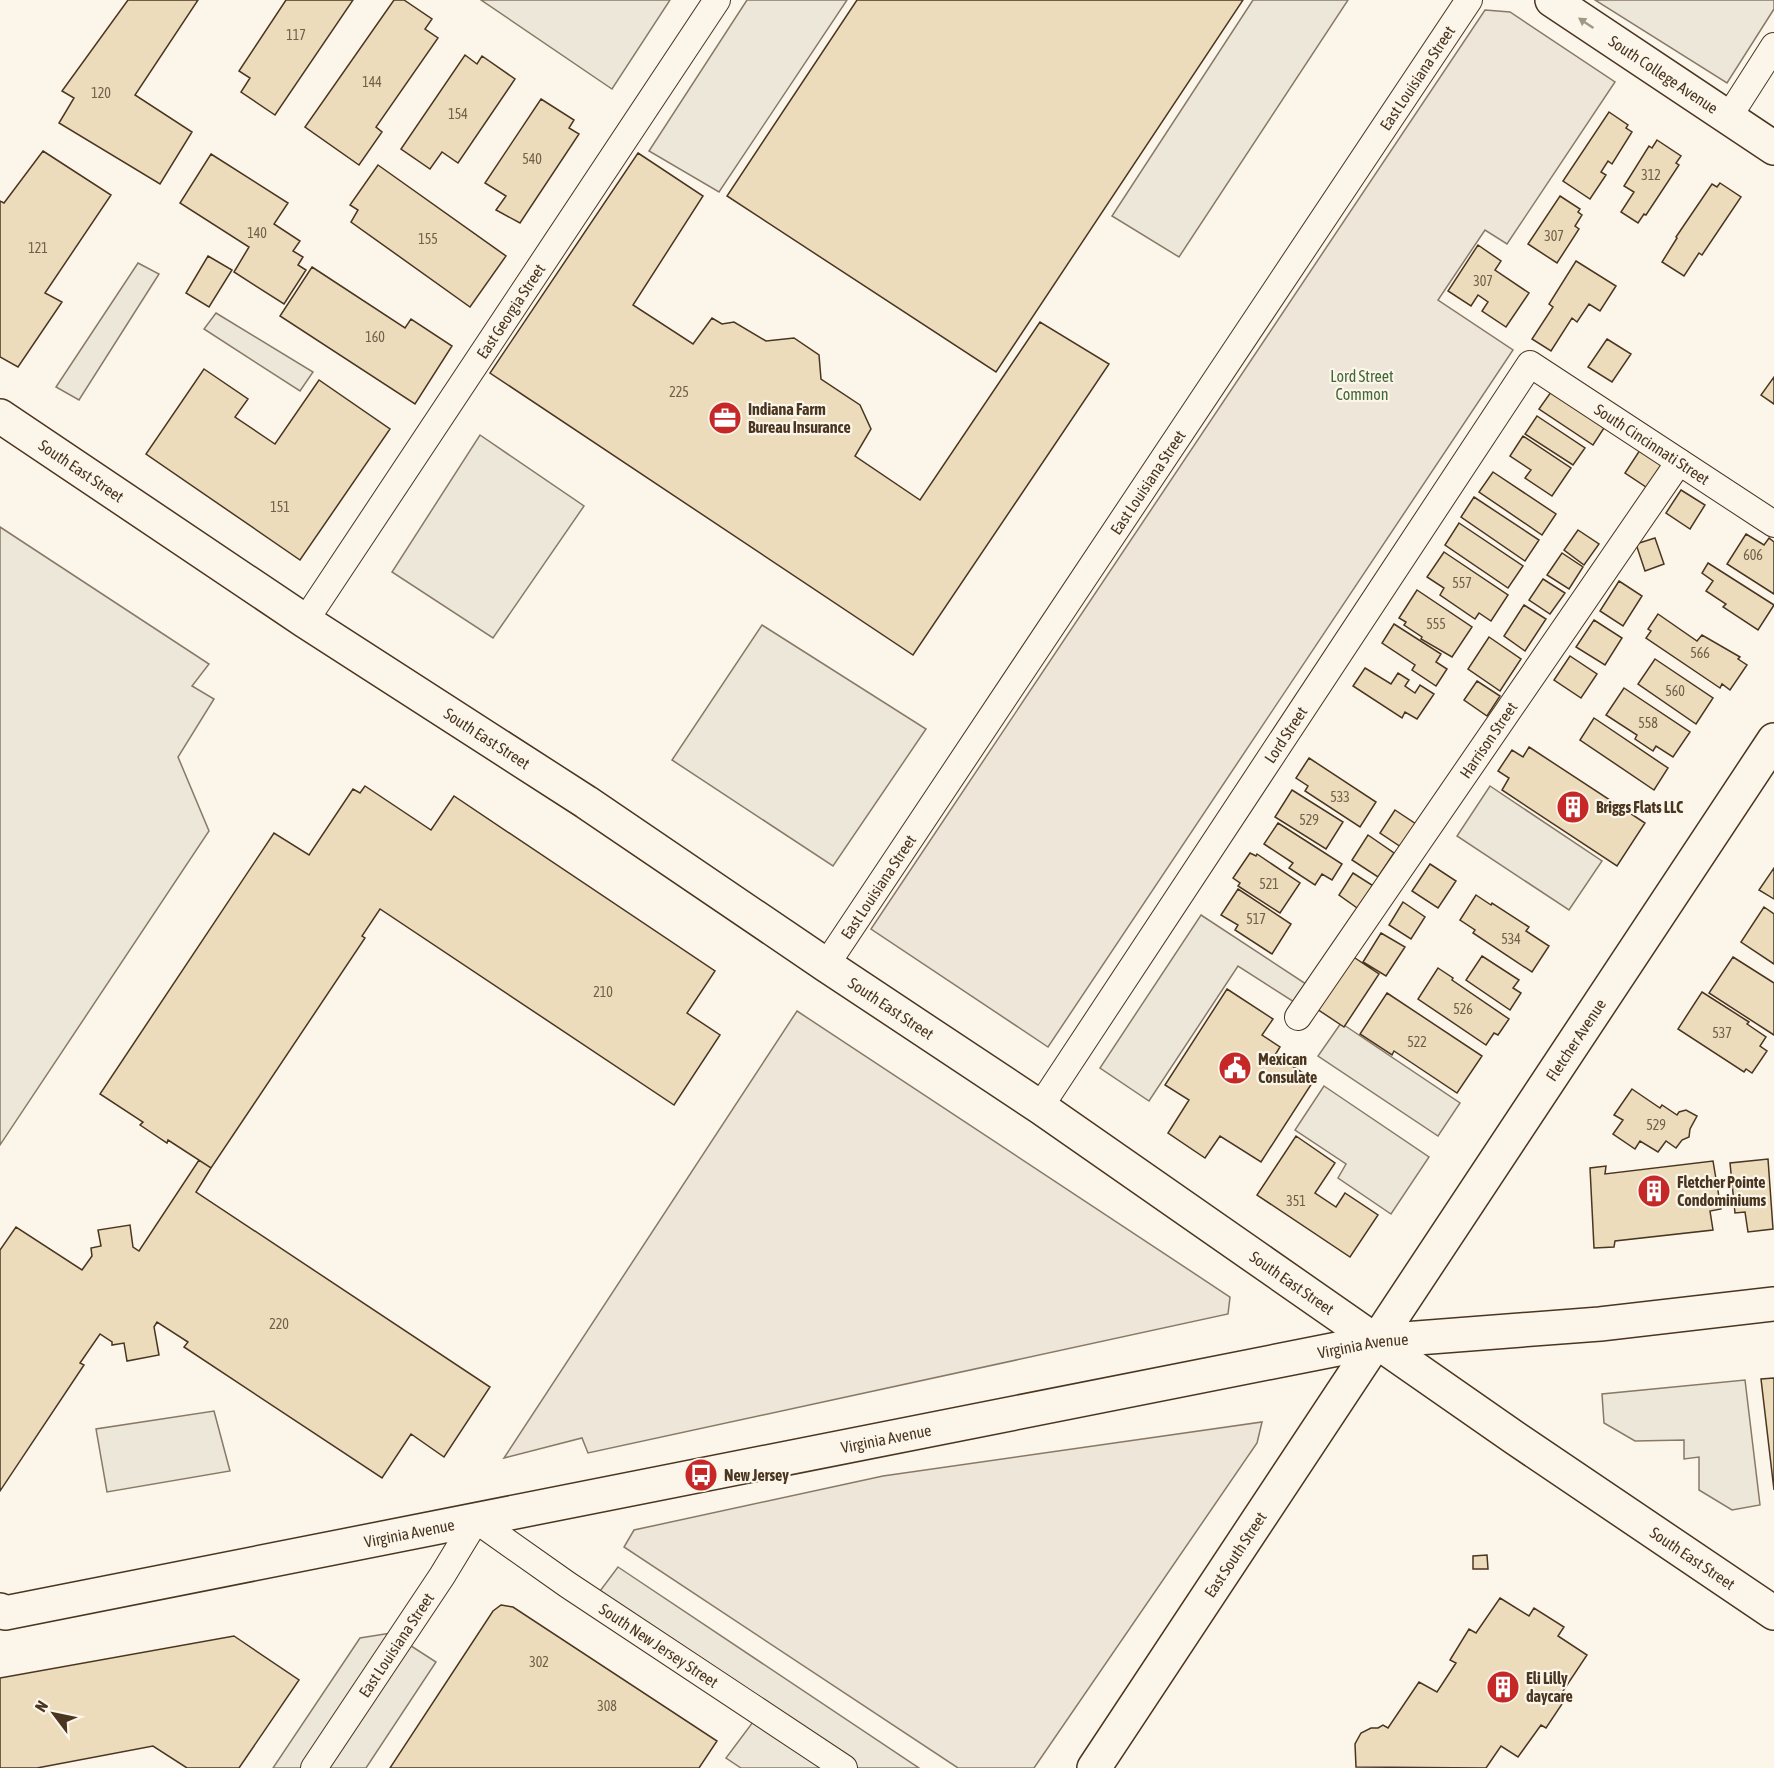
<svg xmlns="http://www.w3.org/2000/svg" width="1774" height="1768" viewBox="0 0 1774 1768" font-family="'Asap Condensed',sans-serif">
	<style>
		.green { fill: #ede6d9; stroke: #887966; stroke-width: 1.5 }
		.parking { fill: #ede7d9; stroke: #887966; stroke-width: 1.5 }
		.building { fill: #ecdcbc; stroke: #4a3520; stroke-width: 1.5 }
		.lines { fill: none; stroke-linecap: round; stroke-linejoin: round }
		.street-casing { stroke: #4a3520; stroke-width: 28 }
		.secondary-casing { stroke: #4a3520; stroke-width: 36 }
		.street { stroke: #fbf6e9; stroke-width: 26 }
		.secondary { stroke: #fbf6e9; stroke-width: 33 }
		.oneway { fill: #a29684 }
		.labels { text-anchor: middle; stroke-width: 4.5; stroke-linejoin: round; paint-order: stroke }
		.number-label { font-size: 14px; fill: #725f47 }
		.street-label { font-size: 16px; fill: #4a3520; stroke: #fbf6e9 }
		.park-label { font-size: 16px; fill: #436837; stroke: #fbf6e9 }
		.poi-label { font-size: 16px; font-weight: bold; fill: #4a3520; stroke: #fbf6e9; text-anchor: start }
	</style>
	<rect width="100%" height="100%" fill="#fbf6e9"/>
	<path class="green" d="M1485 10 1510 12 1615 82 1507 244 1485 230 1438 300 1513 350 1048 1047 871 929Z
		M797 1011 1230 1297 1228 1314 588 1453 582 1438 504 1458Z
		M1262 1422 1257 1443 1034 1768H958L624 1547 634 1530 883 1476Z"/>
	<path class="parking" d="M481 0H670L612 89Z
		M747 0H847L719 192 649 151Z
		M1253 0H1348L1179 257 1112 216Z
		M1595 0H1774V9L1727 83Z
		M138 263 159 274 79 400 56 387Z
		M216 313 313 372 300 391 204 329Z
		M480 435 584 506 493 638 392 572Z
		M0 527 209 664 192 686 214 699 178 757 209 831 0 1145Z
		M762 625 926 729 833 866 672 760Z
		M1490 786 1602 861 1569 910 1457 836Z
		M1201 915 1306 984 1294 1002 1238 966 1149 1101 1100 1068Z
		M1341 1023 1460 1103 1438 1136 1318 1056Z
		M1324 1086 1429 1157 1391 1214 1338 1178 1346 1164 1295 1130Z
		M1745 1380 1760 1505 1732 1510 1699 1490V1457L1684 1459V1440L1635 1441 1604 1423 1602 1394Z
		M214 1411 230 1471 107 1492 96 1429Z
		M618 1567 919 1768H741L726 1758 768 1702 600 1591Z
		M391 1633 436 1662 366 1768H273L360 1638Z"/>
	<path class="building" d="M128 0H198L135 95 192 132 160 184 59 123 74 98 62 91Z
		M286 0H353L275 115 241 92 250 78 239 71Z
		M394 0H404L432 19 425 29 438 38 376 127 382 132 359 165 305 127Z
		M857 0H1243L996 372 727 196Z
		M465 55 477 64 482 56 515 79 458 163 442 152 430 169 401 149Z
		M541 99 574 120 569 128 579 134 520 223 496 210 506 196 485 183Z
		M1609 112 1628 125 1626 128 1632 132 1612 164 1608 161 1601 172 1606 175 1590 199 1563 181Z
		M1657 140 1681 156 1676 163 1679 165 1646 215 1644 214 1638 223 1621 212 1634 192 1624 186 1649 146 1652 148Z
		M43 151 111 195 45 293 62 302 18 367 0 357V201L4 203Z
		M638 153 703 196 633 305 693 344 712 318 722 324 734 322 766 341 794 338 819 355 821 379 860 405 871 429 855 456 920 500 1040 322 1109 364 913 655 490 373Z
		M211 154 288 203 274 224 300 241 293 251 303 257 298 265 306 270 284 304 234 272 249 247 180 203Z
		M378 165 506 256 470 307 351 222 358 210 350 205Z
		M1720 183 1741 197 1702 255 1699 253 1684 276 1662 262 1677 238 1676 237 1712 184 1717 187Z
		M1560 196 1580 209 1578 212 1582 215 1575 226 1579 229 1557 263 1528 244Z
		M1478 245 1501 261 1495 270 1529 293 1506 327 1482 311 1488 302 1478 295 1471 306 1448 291Z
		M208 256 232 270 209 307 186 293Z
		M1576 261 1616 286 1600 311 1589 304 1577 322 1572 318 1551 351 1532 339 1553 307 1549 304Z
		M312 267 405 328 411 319 452 346 415 404 280 316Z
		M1607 339 1631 354 1612 382 1588 367Z
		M204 369 248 399 235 417 275 444 319 380 390 429 300 560 146 454Z
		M1774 377V404L1761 395Z
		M1551 392 1604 428 1593 445 1539 409Z
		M1537 416 1585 448 1573 465 1525 434Z
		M1523 436 1571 468 1552 496 1525 478 1531 470 1510 456Z
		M1640 450 1665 467 1649 489 1625 473Z
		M1493 472 1556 514 1542 535 1479 492Z
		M1681 490 1705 505 1690 529 1666 513Z
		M1474 497 1539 540 1525 561 1461 517Z
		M1459 523 1523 566 1508 588 1445 545Z
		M1578 530 1599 544 1584 565 1564 550Z
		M1746 534 1764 545 1769 538 1774 542V594L1727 564Z
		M1655 538 1664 564 1645 571 1636 544Z
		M1444 552 1508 595 1491 621 1479 613 1475 619 1440 595 1444 588 1427 577Z
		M1562 553 1583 567 1569 589 1547 575Z
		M1708 563 1774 605 1758 630 1723 607 1726 604 1706 591 1713 581 1702 573Z
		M1543 579 1565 593 1550 614 1529 600Z
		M1619 581 1642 596 1623 626 1600 611Z
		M1417 590 1472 627 1452 657 1421 639 1422 637 1404 625 1406 622 1399 618Z
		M1524 605 1546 619 1525 651 1504 636Z
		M1658 614 1697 641 1702 635 1740 657 1738 659 1747 665 1730 690 1722 684 1720 688 1646 638 1651 631 1648 629Z
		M1594 620 1622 638 1605 665 1576 647Z
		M1394 624 1441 654 1436 662 1447 669 1436 686 1412 670 1415 665 1382 643Z
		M1489 637 1521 659 1500 691 1468 669Z
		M1570 656 1597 674 1581 698 1554 680Z
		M1655 659 1713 698 1696 724 1638 684Z
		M1365 668 1391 684 1398 673 1409 680 1405 686 1415 693 1420 685 1434 694 1417 719 1405 712 1402 718 1353 686Z
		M1477 681 1500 696 1487 716 1464 700Z
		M1624 688 1690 732 1673 757 1656 746 1653 751 1635 739 1637 735 1606 715Z
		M1594 718 1668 768 1654 790 1580 740Z
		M1529 747 1645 823 1617 866 1502 790 1509 778 1498 771 1512 750 1523 757Z
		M1309 758 1376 802 1360 827 1305 791 1308 786 1296 778Z
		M365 786 431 830 454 796 715 971 687 1013 720 1035 674 1105 380 909 362 936 365 938 211 1168 168 1140 167 1143 140 1125 143 1122 100 1094 274 833 309 855 353 789 360 793Z
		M1292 790 1343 822 1326 849 1275 817Z
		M1395 810 1419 826 1404 849 1380 833Z
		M1278 823 1342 864 1332 880 1322 874 1315 885 1289 868 1293 863 1264 844Z
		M1368 835 1394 853 1378 877 1352 860Z
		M1250 853 1256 856 1257 854 1300 883 1280 913 1238 886 1240 883 1233 878Z
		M1430 864 1456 881 1438 908 1412 891Z
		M1774 868V899L1759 890Z
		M1353 873 1375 887 1360 910 1339 895Z
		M1238 889 1291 924 1272 954 1235 930 1238 925 1221 915Z
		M1476 895 1491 905 1492 903 1529 927 1526 931 1549 946 1532 972 1473 933 1475 930 1460 920Z
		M1403 902 1425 917 1411 939 1389 925Z
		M1764 907 1774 914V964L1741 942Z
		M1381 933 1405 947 1386 976 1363 962Z
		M1352 956 1379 974 1344 1027 1317 1009Z
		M1482 956 1519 980 1513 988 1521 993 1510 1010 1466 980Z
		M1733 957 1774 983V1035L1709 993Z
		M1438 968 1453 978 1452 980 1509 1019 1498 1035 1494 1033 1486 1045 1418 999Z
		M1227 989 1273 1019 1262 1035 1280 1047 1275 1055 1314 1080 1261 1162 1220 1136 1205 1158 1168 1133 1189 1100 1165 1085Z
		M1702 992 1749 1022 1747 1024 1766 1037 1760 1046 1767 1051 1752 1073 1746 1069 1744 1072 1678 1029Z
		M1387 993 1482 1056 1457 1093 1394 1051 1392 1055 1360 1034Z
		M1632 1089 1660 1108 1662 1105 1677 1115 1679 1112 1686 1110 1697 1116 1690 1129 1689 1137 1682 1140 1676 1148 1666 1141 1658 1152 1640 1141 1635 1149 1613 1134 1623 1120 1614 1115Z
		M1296 1136 1335 1163 1315 1193 1336 1207 1345 1193 1378 1215 1350 1257 1257 1195Z
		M1768 1159 1773 1229 1748 1232 1745 1212 1735 1213 1730 1163Z
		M199 1160 211 1168 196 1192 490 1387 444 1457 411 1434 382 1478 184 1347 188 1342 157 1322 154 1327 159 1355 127 1361 124 1343 112 1345V1342L100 1334 80 1363 84 1365 0 1491V1250L16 1227 82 1270 92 1256 91 1248 101 1246 98 1230 130 1225 133 1247 139 1251Z
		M1713 1161 1721 1209 1710 1211 1713 1230 1615 1241 1614 1247 1594 1248 1590 1168 1606 1166 1605 1174Z
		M1774 1378V1490L1761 1379Z
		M1487 1555 1488 1569H1473V1556Z
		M1500 1598 1529 1616 1534 1608 1564 1627 1558 1636 1587 1655 1563 1691 1568 1695 1546 1728 1541 1725 1518 1757 1501 1746 1486 1768 1356 1767 1355 1744 1361 1733 1371 1728H1378L1383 1725 1388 1728 1419 1682 1437 1692 1456 1663 1450 1660 1469 1629 1476 1633Z
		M501 1605 513 1607 717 1741 699 1768H390L493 1611Z
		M234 1636 299 1680 239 1768H187L153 1746 37 1768H0V1678Z"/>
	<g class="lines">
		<g class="street-casing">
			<g id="street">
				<path d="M1728 118 1774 46"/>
				<path id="s1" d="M305 621 717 0"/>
				<path id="s2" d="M826 965 1469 0"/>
				<path id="s3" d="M1298 1017 1679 462"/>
				<path id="s4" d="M1040 1107 1530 364 1774 524"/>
				<path id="s5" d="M314 1768 442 1576 476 1520 568 1585 844 1768"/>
			</g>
		</g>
		<g class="secondary-casing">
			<g id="secondary">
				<path id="s6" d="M1552 0 1774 148"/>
				<path id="s7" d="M0 416 305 621 586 802 826 965 1040 1107 1515 1438 1774 1613"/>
				<path id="s8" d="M0 1610 5 1613 1378 1341 1600 1324 1774 1304"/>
				<path id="s9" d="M1094 1768 1774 740"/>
			</g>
		</g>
		<use href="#street" class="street"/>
		<use href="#secondary" class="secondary"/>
	</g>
	<defs><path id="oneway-solid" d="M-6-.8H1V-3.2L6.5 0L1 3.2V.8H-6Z" transform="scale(1.5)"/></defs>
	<use class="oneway" href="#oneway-solid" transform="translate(1586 23) rotate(-146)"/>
	<defs>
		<g id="office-disc" transform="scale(1.725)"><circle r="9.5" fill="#c62828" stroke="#fbf6e9"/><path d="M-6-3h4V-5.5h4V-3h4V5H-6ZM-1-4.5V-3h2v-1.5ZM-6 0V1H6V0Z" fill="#fff"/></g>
		<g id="building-disc" transform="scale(1.725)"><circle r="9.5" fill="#c62828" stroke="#fbf6e9"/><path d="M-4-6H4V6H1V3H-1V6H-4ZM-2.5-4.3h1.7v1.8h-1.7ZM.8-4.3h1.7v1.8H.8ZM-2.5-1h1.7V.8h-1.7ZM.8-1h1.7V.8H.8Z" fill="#fff"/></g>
		<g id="civic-disc" transform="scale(1.725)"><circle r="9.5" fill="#c62828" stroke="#fbf6e9"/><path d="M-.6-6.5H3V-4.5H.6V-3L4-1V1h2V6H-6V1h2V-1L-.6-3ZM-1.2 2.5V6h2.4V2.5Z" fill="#fff"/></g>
		<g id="bus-disc" transform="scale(1.725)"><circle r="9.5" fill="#c62828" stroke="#fbf6e9"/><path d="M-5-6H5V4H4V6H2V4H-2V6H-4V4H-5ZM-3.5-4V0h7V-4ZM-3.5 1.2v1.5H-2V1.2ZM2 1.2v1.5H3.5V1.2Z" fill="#fff"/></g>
	</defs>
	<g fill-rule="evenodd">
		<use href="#office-disc" x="725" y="418"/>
		<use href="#building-disc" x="1573" y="807"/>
		<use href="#civic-disc" x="1235" y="1068"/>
		<use href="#building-disc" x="1654" y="1191"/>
		<use href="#bus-disc" x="701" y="1475"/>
		<use href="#building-disc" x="1503" y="1687"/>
	</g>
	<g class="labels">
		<g class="number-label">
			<text x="296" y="40">117</text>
			<text x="372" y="87">144</text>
			<text x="101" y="98">120</text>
			<text x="458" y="119">154</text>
			<text x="532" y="164">540</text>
			<text x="1651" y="180">312</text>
			<text x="257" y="238">140</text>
			<text x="1554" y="241">307</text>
			<text x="428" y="244">155</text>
			<text x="38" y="253">121</text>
			<text x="1483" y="286">307</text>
			<text x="375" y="342">160</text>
			<text x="679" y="397">225</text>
			<text x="280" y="512">151</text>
			<text x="1753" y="560">606</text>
			<text x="1462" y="588">557</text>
			<text x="1436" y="629">555</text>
			<text x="1700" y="658">566</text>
			<text x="1675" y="696">560</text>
			<text x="1648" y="728">558</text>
			<text x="1340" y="802">533</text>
			<text x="1309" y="825">529</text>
			<text x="1269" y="889">521</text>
			<text x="1256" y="924">517</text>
			<text x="1511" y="944">534</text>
			<text x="603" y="997">210</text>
			<text x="1463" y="1014">526</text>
			<text x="1722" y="1038">537</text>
			<text x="1417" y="1047">522</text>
			<text x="1656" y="1130">529</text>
			<text x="1296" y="1206">351</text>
			<text x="279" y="1329">220</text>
			<text x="539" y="1667">302</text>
			<text x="607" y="1711">308</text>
		</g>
		<g class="street-label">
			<text dy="6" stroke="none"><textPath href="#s6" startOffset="134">South College Avenue</textPath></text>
			<text dy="6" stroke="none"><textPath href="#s2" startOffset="1066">East Louisiana Street</textPath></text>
			<text dy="6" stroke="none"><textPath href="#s1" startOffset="372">East Georgia Street</textPath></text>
			<text dy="6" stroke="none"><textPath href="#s4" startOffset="1036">South Cincinnati Street</textPath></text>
			<text dy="6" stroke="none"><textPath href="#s7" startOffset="98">South East Street</textPath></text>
			<text dy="6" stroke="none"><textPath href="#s2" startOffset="580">East Louisiana Street</textPath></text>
			<text dy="6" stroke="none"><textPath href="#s4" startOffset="446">Lord Street</textPath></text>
			<text dy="6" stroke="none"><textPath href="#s7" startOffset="584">South East Street</textPath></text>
			<text dy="6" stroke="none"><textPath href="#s3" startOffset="336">Harrison Street</textPath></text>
			<text dy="6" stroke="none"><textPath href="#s2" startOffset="94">East Louisiana Street</textPath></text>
			<text dy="6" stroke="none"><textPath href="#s7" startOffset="1070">South East Street</textPath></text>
			<text dy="6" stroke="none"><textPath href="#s9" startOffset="873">Fletcher Avenue</textPath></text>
			<text dy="6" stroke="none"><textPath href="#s7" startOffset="1556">South East Street</textPath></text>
			<text dy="6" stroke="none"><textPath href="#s8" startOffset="1390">Virginia Avenue</textPath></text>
			<text dy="6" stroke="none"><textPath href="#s8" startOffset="904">Virginia Avenue</textPath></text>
			<text dy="6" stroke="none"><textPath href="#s8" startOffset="418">Virginia Avenue</textPath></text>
			<text dy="6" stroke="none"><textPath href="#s9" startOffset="256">East South Street</textPath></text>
			<text dy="6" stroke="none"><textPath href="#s7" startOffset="2042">South East Street</textPath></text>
			<text dy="6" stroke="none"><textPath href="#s5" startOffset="148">East Louisiana Street</textPath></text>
			<text dy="6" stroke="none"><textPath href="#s5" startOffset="518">South New Jersey Street</textPath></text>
		</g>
		<g class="park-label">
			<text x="1362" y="382">Lord Street<tspan x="1362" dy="18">Common</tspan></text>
		</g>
		<g class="poi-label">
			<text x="748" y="415">Indiana Farm<tspan x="748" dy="18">Bureau Insurance</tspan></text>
			<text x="1596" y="813">Briggs Flats LLC</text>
			<text x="1258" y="1065">Mexican<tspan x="1258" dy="18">Consulate</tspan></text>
			<text x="1677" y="1188">Fletcher Pointe<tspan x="1677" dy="18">Condominiums</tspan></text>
			<text x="724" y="1481">New Jersey</text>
			<text x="1526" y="1684">Eli Lilly<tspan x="1526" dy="18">daycare</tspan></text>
		</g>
	</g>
	<g transform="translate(54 1714) rotate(302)" stroke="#fbf6e9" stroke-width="4.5" paint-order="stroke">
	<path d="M0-4.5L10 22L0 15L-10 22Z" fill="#4a3520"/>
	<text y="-9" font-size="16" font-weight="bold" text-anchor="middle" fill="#4a3520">N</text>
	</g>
</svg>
